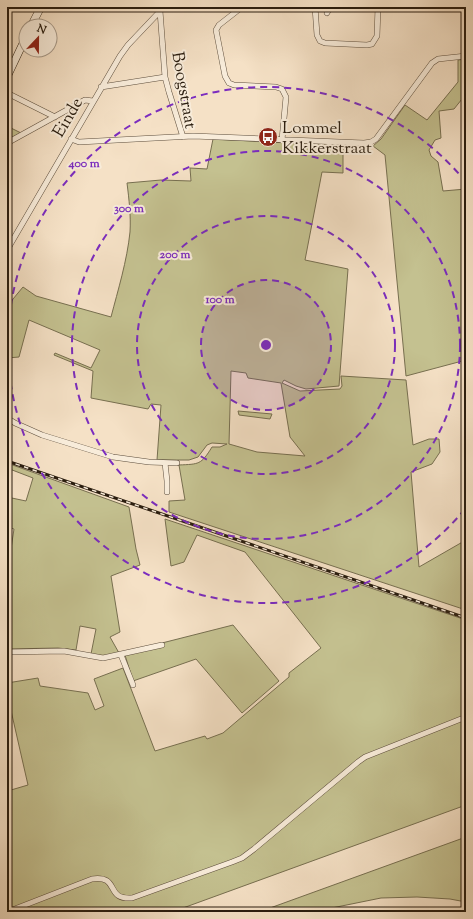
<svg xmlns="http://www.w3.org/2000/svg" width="473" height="919" viewBox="0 0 473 919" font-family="'Sorts Mill Goudy',serif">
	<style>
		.green { fill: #c4c190; stroke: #776f50; fill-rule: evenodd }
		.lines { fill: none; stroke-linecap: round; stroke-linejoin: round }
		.street-casing { stroke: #5d4e3d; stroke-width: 6 }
		.secondary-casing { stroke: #2a1d0f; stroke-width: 8 }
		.street { stroke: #f8ecda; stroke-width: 5 }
		.secondary { stroke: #f8ecda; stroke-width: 7 }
		.rail-casing { stroke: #2a1d0f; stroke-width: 3 }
		.rail { stroke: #f8ecda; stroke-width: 1.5; stroke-dasharray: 4.5; stroke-linecap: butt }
		.ring { fill: none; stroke: #7b2cbf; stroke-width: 2; stroke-dasharray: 7 5 }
		.labels { text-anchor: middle; stroke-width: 4; stroke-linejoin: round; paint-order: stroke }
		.street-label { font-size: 17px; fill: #2a1d0f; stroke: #f8ecda }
		.poi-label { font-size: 17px; fill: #2a1d0f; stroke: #f8ecda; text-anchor: start }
		.centre { fill: #7b2cbf; stroke: #f8ecda; stroke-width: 2 }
		.ring-label { font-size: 12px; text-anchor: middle; font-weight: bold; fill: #7b2cbf; stroke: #f8ecda; stroke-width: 4; stroke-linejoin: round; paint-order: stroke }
	</style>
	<rect width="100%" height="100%" fill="#f5e1c6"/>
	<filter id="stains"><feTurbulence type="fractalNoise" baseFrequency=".005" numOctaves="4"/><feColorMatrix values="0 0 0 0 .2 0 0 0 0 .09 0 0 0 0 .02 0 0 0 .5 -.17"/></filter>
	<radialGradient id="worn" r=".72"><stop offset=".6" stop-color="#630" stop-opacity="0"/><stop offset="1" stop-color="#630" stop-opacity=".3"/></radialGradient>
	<path class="green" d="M466 59V94L454 109 439 111 441 138 435 140 429 150 431 156 438 162 443 191 466 189V360L406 376 385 155 373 146 381 139 405 105 427 120 458 82V60Z
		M7 126 21 133 7 140Z
		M213 139 343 146V173L322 172 305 260 348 269 339 386 306 389 296 386 284 380 282 383 300 391 340 389 342 386 341 376 406 380 413 445 429 439H439L440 452 432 464 411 472 419 567 466 540V610L169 512V501L185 500 179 465C199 464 201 465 212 447H220L227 444 212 443 207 445 198 457 189 460H157L161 405 151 404 148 409 91 398 93 371 54 355 55 353 91 368 100 350 29 320 19 357 7 358V309L13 299 23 287 36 296 111 317C118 290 127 261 130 232 131 216 129 199 127 183L161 180 191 181 190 168 207 169ZM231 371 246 373 248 378 281 383 290 437 305 456 257 452 229 444Z
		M238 411 272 414 270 419 239 415Z
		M7 463 129 507 136 549 140 565 111 576 120 632 110 637 119 653 103 656 91 654 96 629 80 626 76 650 58 648 7 649V575L14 529 7 527V497L26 501 33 478 7 468Z
		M165 519 466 620V805L172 912H7V773L11 790 28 785 7 693V683L38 678 40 686 88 693 95 710 104 706 94 679 123 668 155 751 205 736 207 739 223 733 289 677V673L321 648 245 552 197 535 184 562 171 566Z
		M233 625 279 681 242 713 196 659 133 681 125 655 162 643Z
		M466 837V902L450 899 417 897 381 898 312 912H259Z"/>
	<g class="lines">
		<g class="street-casing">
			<path id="street" d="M242 7 219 25 216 30 225 76 229 83 234 85 276 87 282 89 286 97 282 140
				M315 7 317 35 320 41 325 43 367 45 372 44 377 36 378 7
				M160 11 165 77 169 92 183 137
				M327 13 330 7
				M101 87 165 77
				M7 93 55 117
				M71 139 79 142 193 136 364 143 371 142 376 139 432 63 438 59 466 56
				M7 143 85 100 93 101
				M7 250 120 56 128 45 164 7
				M7 418 15 423 42 435 113 457 149 462 177 463
				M165 463 167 481V492
				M7 652 64 651 103 658 162 645
				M121 655 133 685
				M7 912 92 879C121 875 104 900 132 898L232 862 242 858 254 849 358 762 365 757 466 717"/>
		</g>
		<g class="secondary-casing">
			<path id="secondary" d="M31 26 41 7
				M7 77 26 37"/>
		</g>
		<use href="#street" class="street"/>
		<use href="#secondary" class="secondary"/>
		<g class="rail-casing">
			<path id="rail" d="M7 461 466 618"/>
		</g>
		<use href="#rail" class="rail"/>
	</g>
	<circle cx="266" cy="345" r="65" fill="#7b2cbf" fill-opacity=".12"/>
	<g class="ring">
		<circle cx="266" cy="345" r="65"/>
		<circle cx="266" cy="345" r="129"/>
		<circle cx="266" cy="345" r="194"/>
		<path d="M465 509A258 258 0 1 1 465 181"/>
	</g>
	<defs>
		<g id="bus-disc" transform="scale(1)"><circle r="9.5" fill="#8f2418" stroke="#f8ecda"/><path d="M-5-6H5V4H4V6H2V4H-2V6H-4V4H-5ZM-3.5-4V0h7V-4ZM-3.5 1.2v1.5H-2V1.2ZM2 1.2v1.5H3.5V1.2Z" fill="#fff"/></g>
	</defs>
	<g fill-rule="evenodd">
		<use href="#bus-disc" x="268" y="137"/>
	</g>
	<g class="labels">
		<g class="street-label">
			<text transform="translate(185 90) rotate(80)" y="6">Boogstraat</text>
			<text transform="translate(67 117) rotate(-60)" y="6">Einde</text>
		</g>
		<g class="poi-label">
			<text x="282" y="133">Lommel<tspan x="282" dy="20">Kikkerstraat</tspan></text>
		</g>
	</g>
	<circle cx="266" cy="345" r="6" class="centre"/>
	<g class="ring-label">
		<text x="84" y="167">400 m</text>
		<text x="129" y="212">300 m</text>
		<text x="175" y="258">200 m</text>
		<text x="220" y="303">100 m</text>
	</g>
	<rect width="473" height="919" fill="none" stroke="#f5e1c6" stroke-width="24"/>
	<rect x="8" y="8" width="457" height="903" fill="none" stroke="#2a1d0f" stroke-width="2"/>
	<rect x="12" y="12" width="449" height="895" fill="none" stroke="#2a1d0f"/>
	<g transform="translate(38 38) rotate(22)"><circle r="19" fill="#f8ecda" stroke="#a69989"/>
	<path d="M0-3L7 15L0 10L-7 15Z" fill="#8f2418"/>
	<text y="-6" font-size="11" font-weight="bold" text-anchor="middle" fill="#2a1d0f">N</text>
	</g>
	<rect width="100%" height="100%" filter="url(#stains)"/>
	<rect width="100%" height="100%" fill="url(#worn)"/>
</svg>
